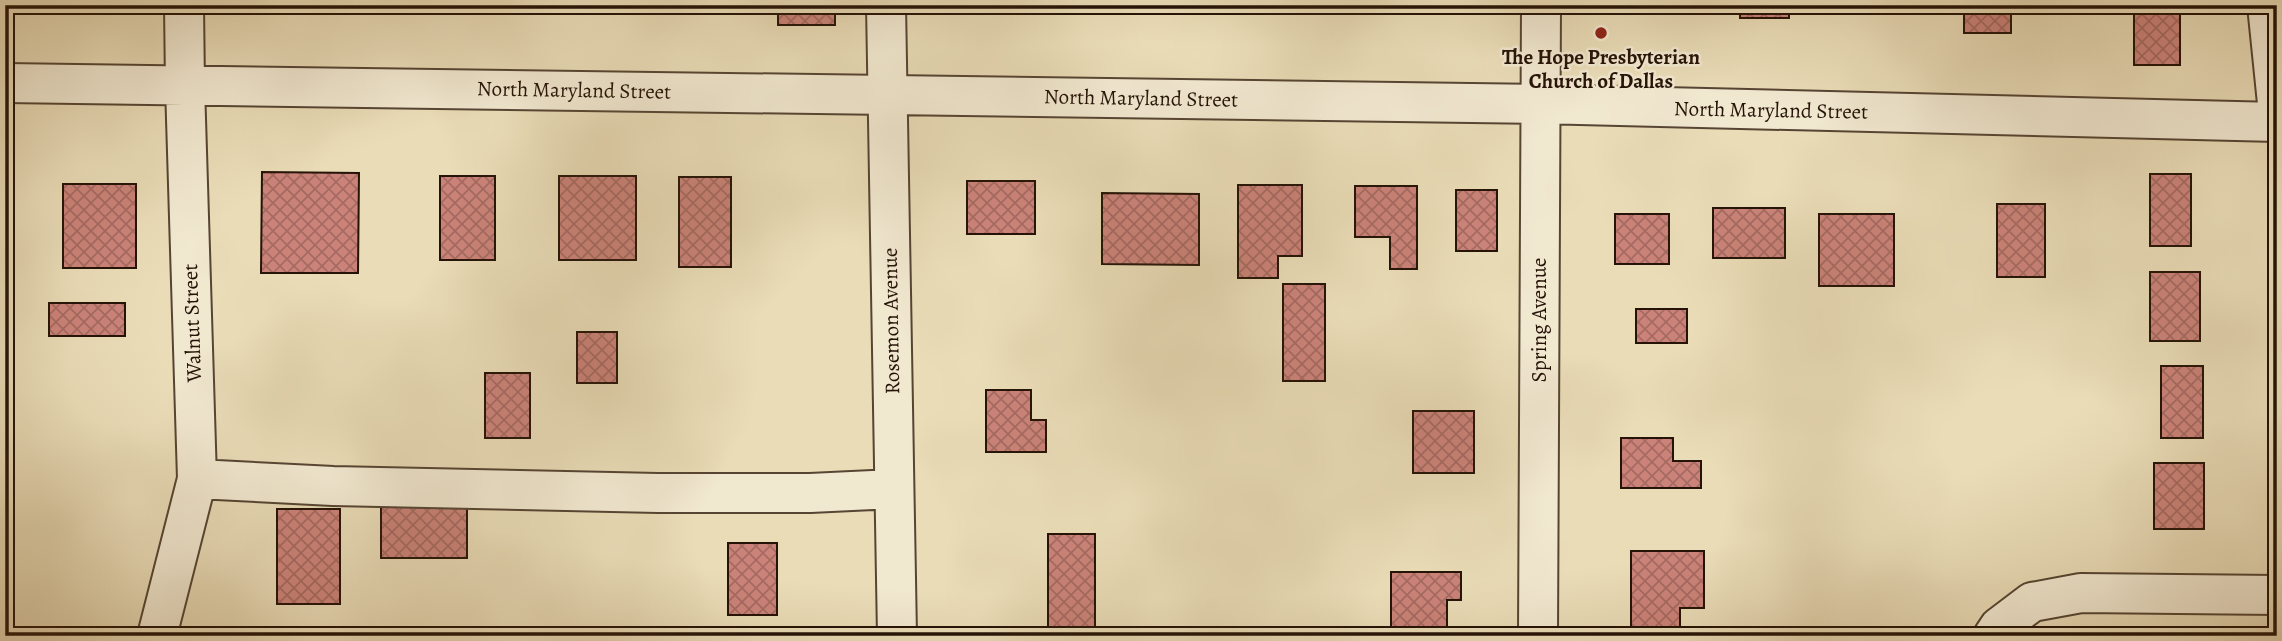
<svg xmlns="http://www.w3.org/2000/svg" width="2282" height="641" viewBox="0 0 2282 641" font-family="Alegreya,serif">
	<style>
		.building { fill: url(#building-cross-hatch); stroke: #251307; stroke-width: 2 }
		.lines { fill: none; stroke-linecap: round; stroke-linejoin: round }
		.minor-casing { stroke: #564533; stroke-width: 42 }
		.minor { stroke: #f1e8d0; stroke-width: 38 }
		.poi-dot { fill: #8f2418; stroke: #f1e8d0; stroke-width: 2.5 }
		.labels { text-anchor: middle; stroke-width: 5; stroke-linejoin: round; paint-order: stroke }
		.poi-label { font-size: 21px; font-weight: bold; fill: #251307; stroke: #f1e8d0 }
		.street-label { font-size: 21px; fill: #251307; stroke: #f1e8d0 }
	</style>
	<defs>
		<pattern id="building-cross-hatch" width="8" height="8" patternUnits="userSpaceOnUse" patternTransform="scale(1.75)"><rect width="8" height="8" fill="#cb8379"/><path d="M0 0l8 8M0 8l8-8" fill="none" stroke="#a56a61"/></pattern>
	</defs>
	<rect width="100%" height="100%" fill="#e9dcb7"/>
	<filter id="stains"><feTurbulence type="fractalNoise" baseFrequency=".00286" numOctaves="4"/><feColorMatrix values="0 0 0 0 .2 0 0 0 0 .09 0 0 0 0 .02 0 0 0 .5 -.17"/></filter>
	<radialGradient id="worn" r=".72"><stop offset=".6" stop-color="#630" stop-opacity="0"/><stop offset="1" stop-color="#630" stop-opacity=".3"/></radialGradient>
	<path class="building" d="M778 5H835V25H778Z
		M948 5H1004V10H948Z
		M1050 5H1098V10H1050Z
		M1156 5H1210V10L1156 11Z
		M1740 5H1789V18H1740Z
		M1964 5H2011V33H1964Z
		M2134 7H2180V65H2134Z
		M262 172 359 173 358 273H261Z
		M2150 174H2191V246H2150Z
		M440 176H495V260H440Z
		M559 176H636V260H559Z
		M679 177H731V267H679Z
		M967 181H1035V234H967Z
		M63 184H136V268H63Z
		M1238 185H1302V256H1278V278H1238Z
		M1355 186H1417V269H1390V237H1355Z
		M1456 190H1497V251H1456Z
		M1102 193 1199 194V265L1102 264Z
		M1997 204H2045V277H1997Z
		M1713 208H1785V258H1713Z
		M1615 214H1669V264H1615Z
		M1819 214H1894V286H1819Z
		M2150 272H2200V341H2150Z
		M1283 284H1325V381H1283Z
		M49 303H125V336H49Z
		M1636 309H1687V343H1636Z
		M577 332H617V383H577Z
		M2161 366H2203V438H2161Z
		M485 373H530V438H485Z
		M986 390H1031V420H1046V452H986Z
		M1413 411H1474V473H1413Z
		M1621 438H1673V461H1701V488H1621Z
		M2154 463H2204V529H2154Z
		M381 503H467V558H381Z
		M277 509H340V604H277Z
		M1048 534H1095V636H1048Z
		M728 543H777V615H728Z
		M1631 551H1704V608H1680V636H1631Z
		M1391 572H1461V600H1447V636H1391Z"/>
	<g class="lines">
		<g class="minor-casing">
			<path id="minor" d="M886 5 897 636
				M2267 5 2277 103
				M5 83 1539 104 2277 122
				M197 479 333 486 658 493H810L894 489
				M157 636 197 479 185 86 184 5
				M1538 636 1541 5
				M1993 636 1999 627 2032 602 2081 593 2277 595"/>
		</g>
		<use href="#minor" class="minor"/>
	</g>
	<circle class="poi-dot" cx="1601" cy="33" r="7"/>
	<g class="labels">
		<g class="poi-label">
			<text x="1601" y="64">The Hope Presbyterian<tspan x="1601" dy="24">Church of Dallas</tspan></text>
		</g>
		<g class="street-label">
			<text transform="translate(574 90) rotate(1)" y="7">North Maryland Street</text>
			<text transform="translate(1141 98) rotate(1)" y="7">North Maryland Street</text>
			<text transform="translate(1771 110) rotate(1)" y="7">North Maryland Street</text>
			<text transform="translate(1539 320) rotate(-90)" y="7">Spring Avenue</text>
			<text transform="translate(891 321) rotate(-91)" y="7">Rosemon Avenue</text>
			<text transform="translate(192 323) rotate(-92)" y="7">Walnut Street</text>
		</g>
	</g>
	<rect width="2282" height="641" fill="none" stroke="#e9dcb7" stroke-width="28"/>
	<rect x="7" y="7" width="2268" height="627" fill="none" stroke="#251307" stroke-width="3.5"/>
	<rect x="14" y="14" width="2254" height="613" fill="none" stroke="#251307" stroke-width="2"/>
	<rect width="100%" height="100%" filter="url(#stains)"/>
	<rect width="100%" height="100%" fill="url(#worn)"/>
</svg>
